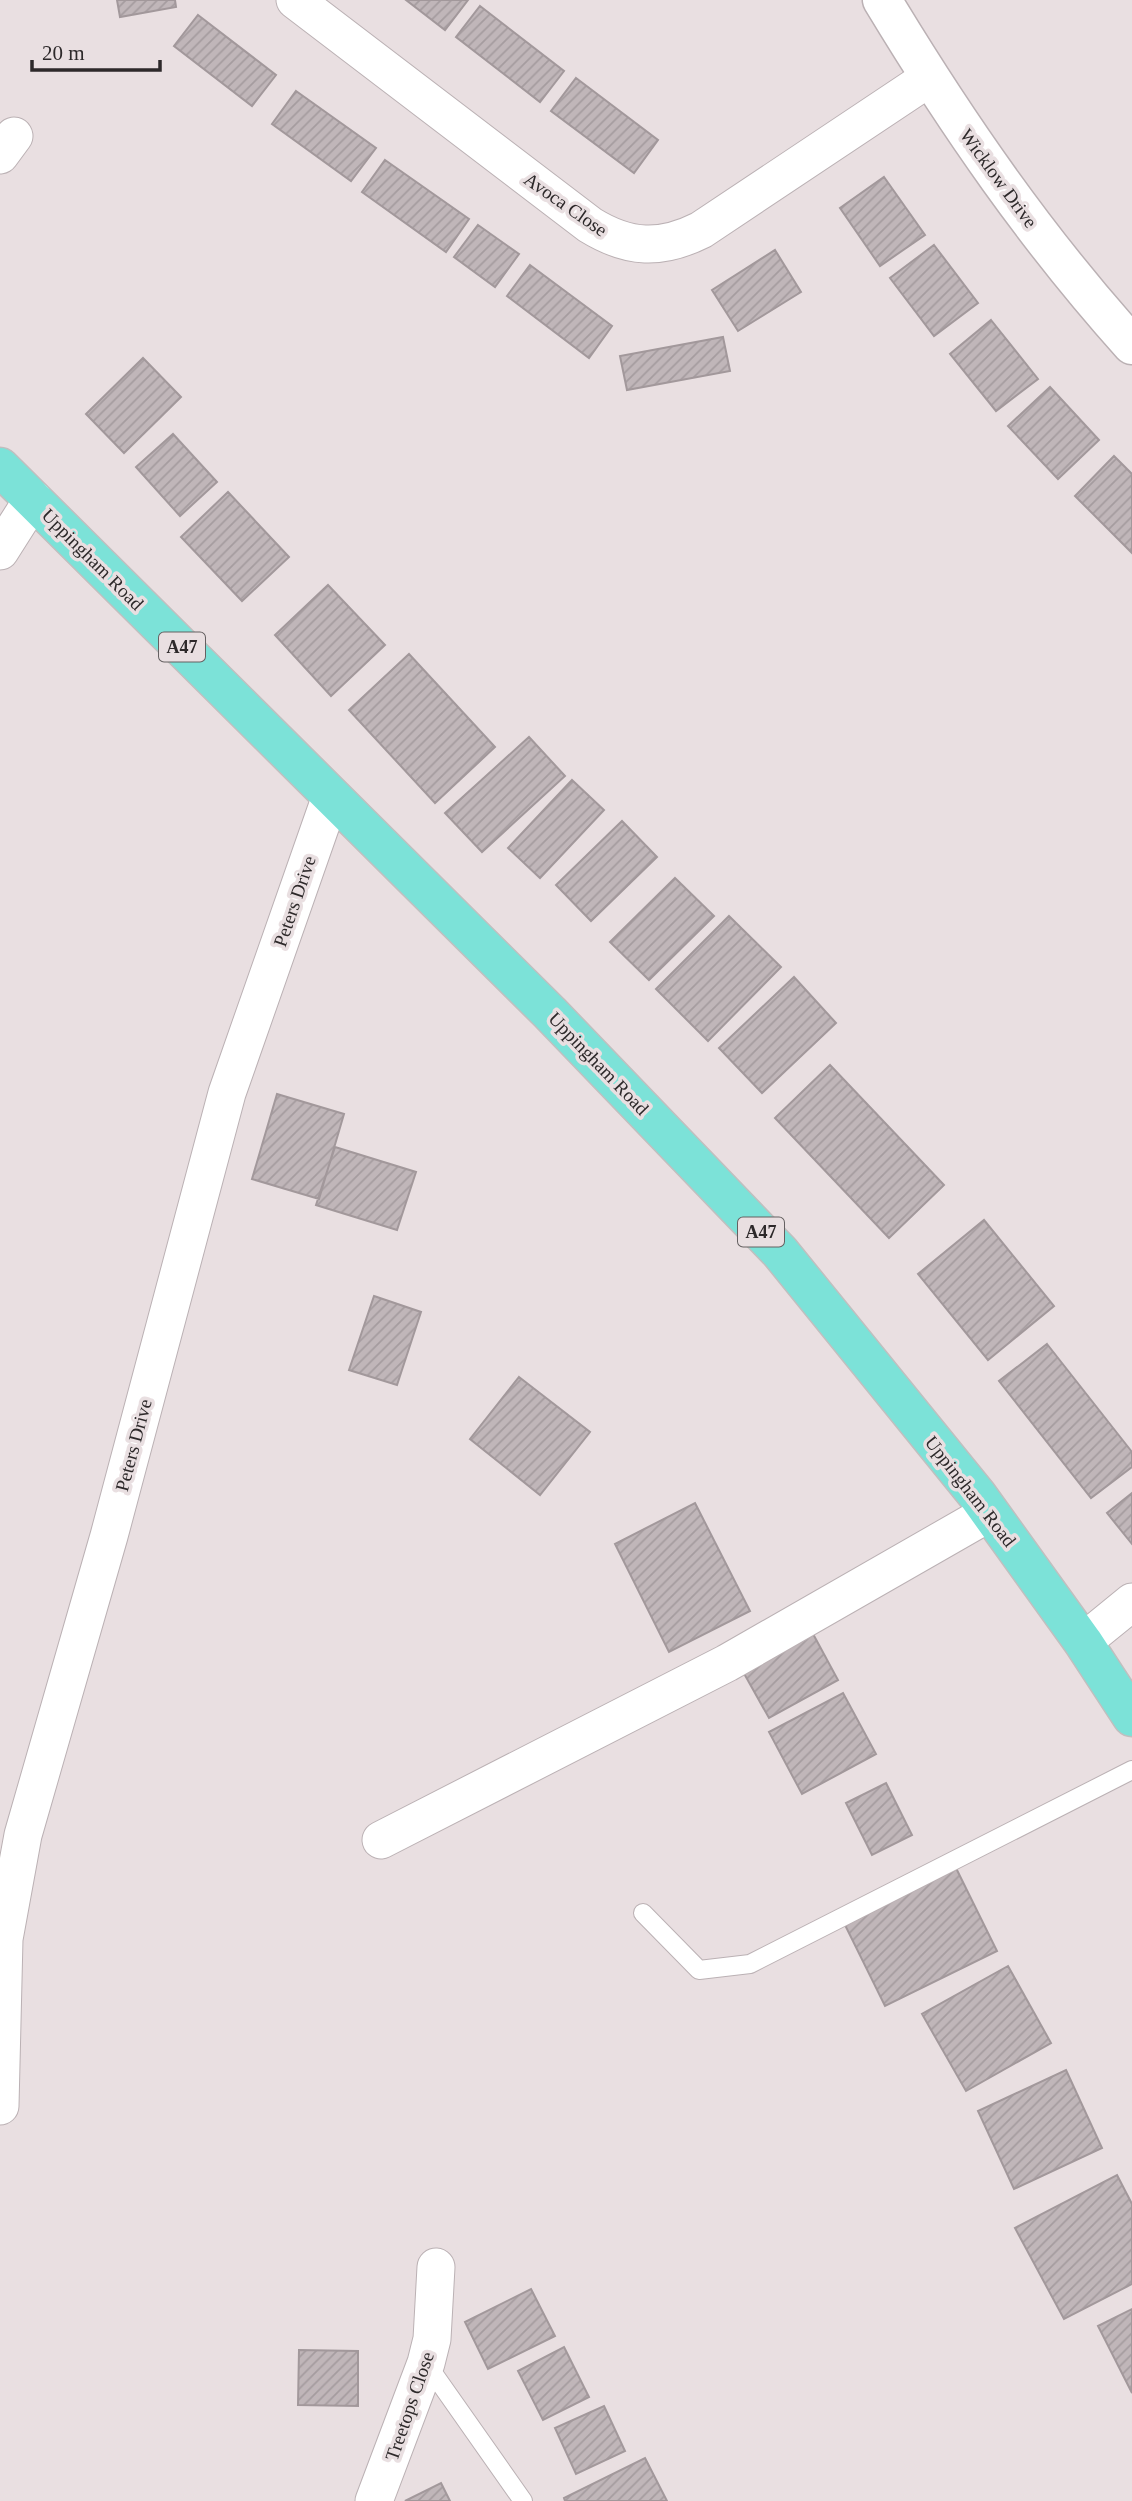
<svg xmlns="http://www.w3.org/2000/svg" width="1132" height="2501" viewBox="0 0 1132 2501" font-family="Georgia,serif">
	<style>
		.building { fill: url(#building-hatch); stroke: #a2989b; stroke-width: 2 }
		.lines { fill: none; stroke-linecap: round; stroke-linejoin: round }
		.service-casing { stroke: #bbb1b4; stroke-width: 20 }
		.minor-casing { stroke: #bbb1b4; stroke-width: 39 }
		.tertiary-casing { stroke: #bbb1b4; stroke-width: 41 }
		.trunk-casing { stroke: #c0bfbf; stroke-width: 41 }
		.service { stroke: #fff; stroke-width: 18 }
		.minor { stroke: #fff; stroke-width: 37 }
		.tertiary { stroke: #fff; stroke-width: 38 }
		.trunk { stroke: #7ce2d8; stroke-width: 38 }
		.labels { text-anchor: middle; stroke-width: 7; stroke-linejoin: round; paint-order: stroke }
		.shield { fill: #e9dfe1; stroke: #656061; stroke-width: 2 }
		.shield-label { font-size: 18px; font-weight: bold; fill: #2d292a }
		.street-label { font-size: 19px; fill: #2d292a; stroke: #e9dfe1 }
	</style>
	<defs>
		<pattern id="building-hatch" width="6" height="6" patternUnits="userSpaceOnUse" patternTransform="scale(1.75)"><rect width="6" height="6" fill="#c0b6b9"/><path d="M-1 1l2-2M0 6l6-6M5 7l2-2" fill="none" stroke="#a59c9f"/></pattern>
	</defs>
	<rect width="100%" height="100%" fill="#e9dfe1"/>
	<path class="building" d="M117 0H175L176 7 120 17Z
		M406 0H468L445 30Z
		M480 6 564 71 540 102 456 37Z
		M198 15 276 75 252 106 174 46Z
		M576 78 658 140 634 173 551 111Z
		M296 91 376 148 351 181 272 124Z
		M385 160 469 219 446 252 362 192Z
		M884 177 925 235 880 266 840 208Z
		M478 225 519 254 495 287 454 257Z
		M934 245 978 303 934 336 890 278Z
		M775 250 801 292 738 331 712 290Z
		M530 265 612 326 589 358 507 296Z
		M991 320 1038 379 996 411 950 354Z
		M723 337 730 371 627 390 620 356Z
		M143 358 181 397 124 453 86 414Z
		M1050 387 1099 440 1058 479 1008 426Z
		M173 434 217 482 180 516 136 467Z
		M1114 456 1132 474V553L1075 496Z
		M228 492 289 557 242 601 181 537Z
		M328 585 385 645 331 696 275 635Z
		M409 654 495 747 435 803 349 710Z
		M529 737 565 776 482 852 445 813Z
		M572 780 604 810 540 878 508 848Z
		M622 821 657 857 591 921 556 885Z
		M675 878 714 916 649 980 610 942Z
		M729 916 781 967 708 1041 656 989Z
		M794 977 836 1023 762 1093 719 1048Z
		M830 1065 944 1185 889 1238 775 1118Z
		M277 1094 344 1114 319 1199 252 1179Z
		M335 1147 416 1172 397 1230 316 1205Z
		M984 1220 1054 1306 988 1360 918 1274Z
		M374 1296 421 1312 397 1385 349 1370Z
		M1047 1344 1132 1452V1467L1091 1498 999 1381Z
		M519 1377 590 1432 540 1495 470 1439Z
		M1132 1493V1544L1107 1513Z
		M695 1503 750 1611 669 1652 615 1544Z
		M812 1632 838 1680 769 1718 742 1670Z
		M843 1693 876 1754 802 1794 769 1732Z
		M886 1783 912 1835 872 1855 846 1803Z
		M955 1866 997 1951 885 2006 843 1921Z
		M1008 1966 1051 2043 966 2091 922 2014Z
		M1066 2070 1102 2148 1014 2189 978 2111Z
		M1117 2175 1132 2204V2284L1064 2319 1015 2228Z
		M531 2289 555 2336 488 2369 465 2322Z
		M1132 2309V2393L1098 2326Z
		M564 2347 589 2397 543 2420 518 2371Z
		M299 2350 358 2351V2406L298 2405Z
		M604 2406 625 2451 576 2474 555 2428Z
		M645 2458 667 2501H565L564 2498Z
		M441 2483 450 2501H405Z"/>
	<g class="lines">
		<g class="service-casing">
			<path id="service" d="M643 1913 699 1970 750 1964 1132 1770
				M426 2363 523 2501"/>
		</g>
		<g class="minor-casing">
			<path id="minor" d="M295 0 590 225C629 249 661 250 701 230L929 78
				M0 155 14 136
				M0 551 33 499
				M1083 1642 1132 1602
				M381 1840 727 1663 989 1513
				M0 2106 4 1939 23 1835 109 1536 227 1093 331 796
				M374 2501 426 2363 432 2339 436 2267"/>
		</g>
		<g class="tertiary-casing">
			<path id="tertiary" d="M882 0C957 124 1035 237 1132 345"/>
		</g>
		<g class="trunk-casing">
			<path id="trunk" d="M0 467 550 1013 780 1252 978 1496 1083 1642 1132 1717"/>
		</g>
		<use href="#service" class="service"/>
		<use href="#minor" class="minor"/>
		<use href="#tertiary" class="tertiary"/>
		<use href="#trunk" class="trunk"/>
	</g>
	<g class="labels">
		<g class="shield">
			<rect x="159" y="632.5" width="46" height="29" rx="5"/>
			<rect x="738" y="1217.5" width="46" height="29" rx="5"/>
		</g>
		<g class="shield-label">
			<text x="182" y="653">A47</text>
			<text x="761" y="1238">A47</text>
		</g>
		<g class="street-label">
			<text transform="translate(999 178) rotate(54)" y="7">Wicklow Drive</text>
			<text transform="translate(566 204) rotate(35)" y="7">Avoca Close</text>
			<text transform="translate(93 559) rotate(45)" y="7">Uppingham Road</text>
			<text transform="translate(294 901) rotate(-71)" y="7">Peters Drive</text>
			<text transform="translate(599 1063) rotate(46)" y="7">Uppingham Road</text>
			<text transform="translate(133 1445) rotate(-75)" y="7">Peters Drive</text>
			<text transform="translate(971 1491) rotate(52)" y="7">Uppingham Road</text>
			<text transform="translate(409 2406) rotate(-71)" y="7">Treetops Close</text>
		</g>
	</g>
	<path d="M32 60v10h128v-10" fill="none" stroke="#2d292a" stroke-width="3.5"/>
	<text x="42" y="60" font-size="21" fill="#2d292a" stroke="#e9dfe1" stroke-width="5" paint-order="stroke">20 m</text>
</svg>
